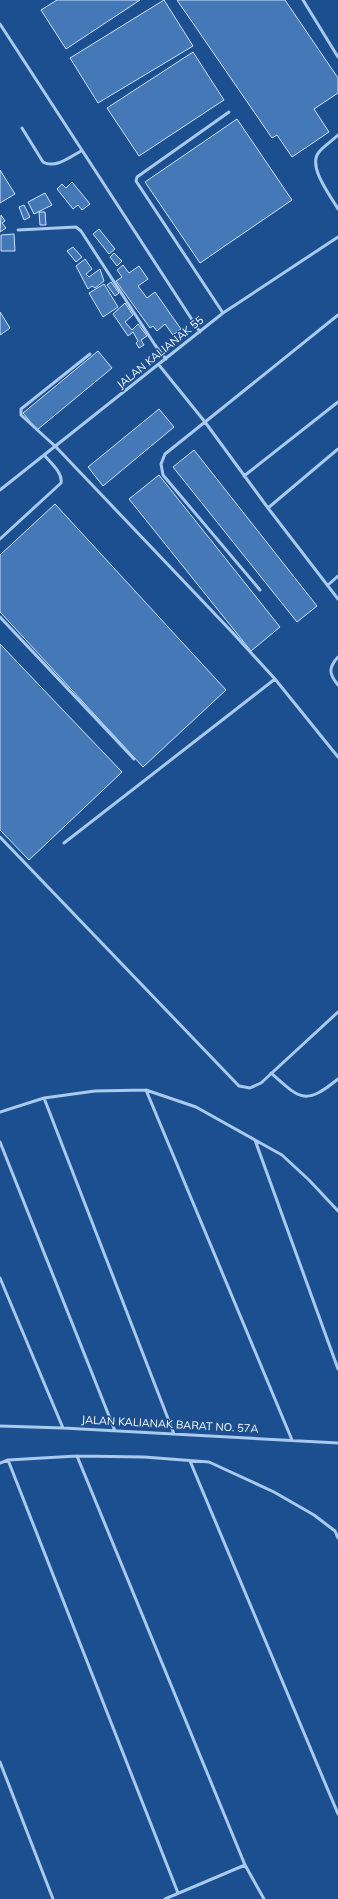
<svg xmlns="http://www.w3.org/2000/svg" width="338" height="1899" viewBox="0 0 338 1899" font-family="Mulish,sans-serif">
	<style>
		.building { fill: #4478b7; stroke: #cfe3fa }
		.lines { fill: none; stroke-linecap: round; stroke-linejoin: round }
		.service { stroke: #a9c9ee; stroke-width: 3 }
		.labels { text-anchor: middle; stroke-width: 3; stroke-linejoin: round; paint-order: stroke }
		.street-label { font-size: 11px; fill: #fff; stroke: #1b4f8f }
	</style>
	<rect width="100%" height="100%" fill="#1b4f8f"/>
	<path class="building" d="M57 0H140L66 49 41 10Z
		M164 0 193 46 98 103 70 58Z
		M177 0H285L338 78V93L314 109 329 132 292 157 277 135 272 138Z
		M193 52 224 100 139 156 107 108Z
		M237 119 292 200 200 263 145 182Z
		M0 170 15 194 0 203Z
		M72 182 90 204 82 210 78 205 73 209 57 189 62 184 66 188Z
		M45 193 52 205 34 214 28 202Z
		M24 205 30 217 24 220 19 207Z
		M39 212H45L46 225H40Z
		M1 215 5 221 2 223 6 228 0 232Z
		M99 229 115 249 109 254 93 234Z
		M14 234 15 251H1V235Z
		M73 247 82 257 76 262 67 251Z
		M114 253 122 261 117 266 110 257Z
		M85 259 92 269 86 274 89 277 100 269 104 281 95 288 92 286 88 289 76 266Z
		M123 265 129 273 139 266 148 279 138 286 147 298 155 292 181 329 173 335 165 324 157 331 153 326 150 328 116 281 122 277 117 270Z
		M111 282 119 293 115 296 107 285Z
		M104 284 118 307 103 317 89 293Z
		M125 303 133 315 125 322 132 330 138 324 147 336 141 340 144 345 139 348 136 343 138 341 133 332 128 336 113 314Z
		M0 312 10 328 0 335Z
		M98 351 112 368 37 430 23 413Z
		M159 409 174 427 103 486 88 467Z
		M194 450 317 606 297 622 173 467Z
		M159 475 280 627 251 651 129 499Z
		M55 504 226 690 143 767 0 612V555Z
		M0 644 122 772 29 860 0 830Z"/>
	<g class="lines">
		<path class="service" d="M303 0 338 57
			M0 24 200 332
			M22 128 43 162C55 169 70 157 81 151
			M338 135C332 141 324 146 319 152 307 166 330 195 338 209
			M18 230 76 227 81 231 155 345 166 359
			M223 313 136 181 137 177 229 112
			M338 315 205 422 268 508 338 599
			M90 354 21 409V415L56 447 232 632 275 679 338 757
			M159 365 205 422 165 454 161 464 163 475 260 590
			M244 476 338 402
			M0 490 223 313 338 237
			M268 508 338 449
			M0 539 61 483C63 473 51 463 45 456
			M328 585 338 576
			M0 617 134 759
			M338 657C328 668 329 674 338 685
			M0 837 239 1086 250 1088 261 1083 338 1012
			M64 843 275 679
			M271 1073C300 1099 305 1106 338 1079
			M146 1090 292 1440
			M44 1098 174 1434
			M0 1112 44 1098 95 1091 146 1090 196 1107 282 1155 309 1180 338 1211
			M255 1140 338 1369
			M0 1142 115 1431
			M0 1278 63 1428
			M0 1426 63 1428 338 1443
			M77 1456 245 1865 264 1899
			M8 1460 178 1893
			M190 1461 338 1814
			M0 1463 8 1460 77 1456 144 1457 209 1462 274 1492 314 1515 335 1531 338 1538
			M0 1762 53 1899
			M165 1899 245 1865"/>
	</g>
	<g class="labels">
		<g class="street-label">
			<text transform="translate(160 352) rotate(-39)" y="4">JALAN KALIANAK 55</text>
			<text transform="translate(170 1424) rotate(3)" y="4">JALAN KALIANAK BARAT NO. 57A</text>
		</g>
	</g>
</svg>
